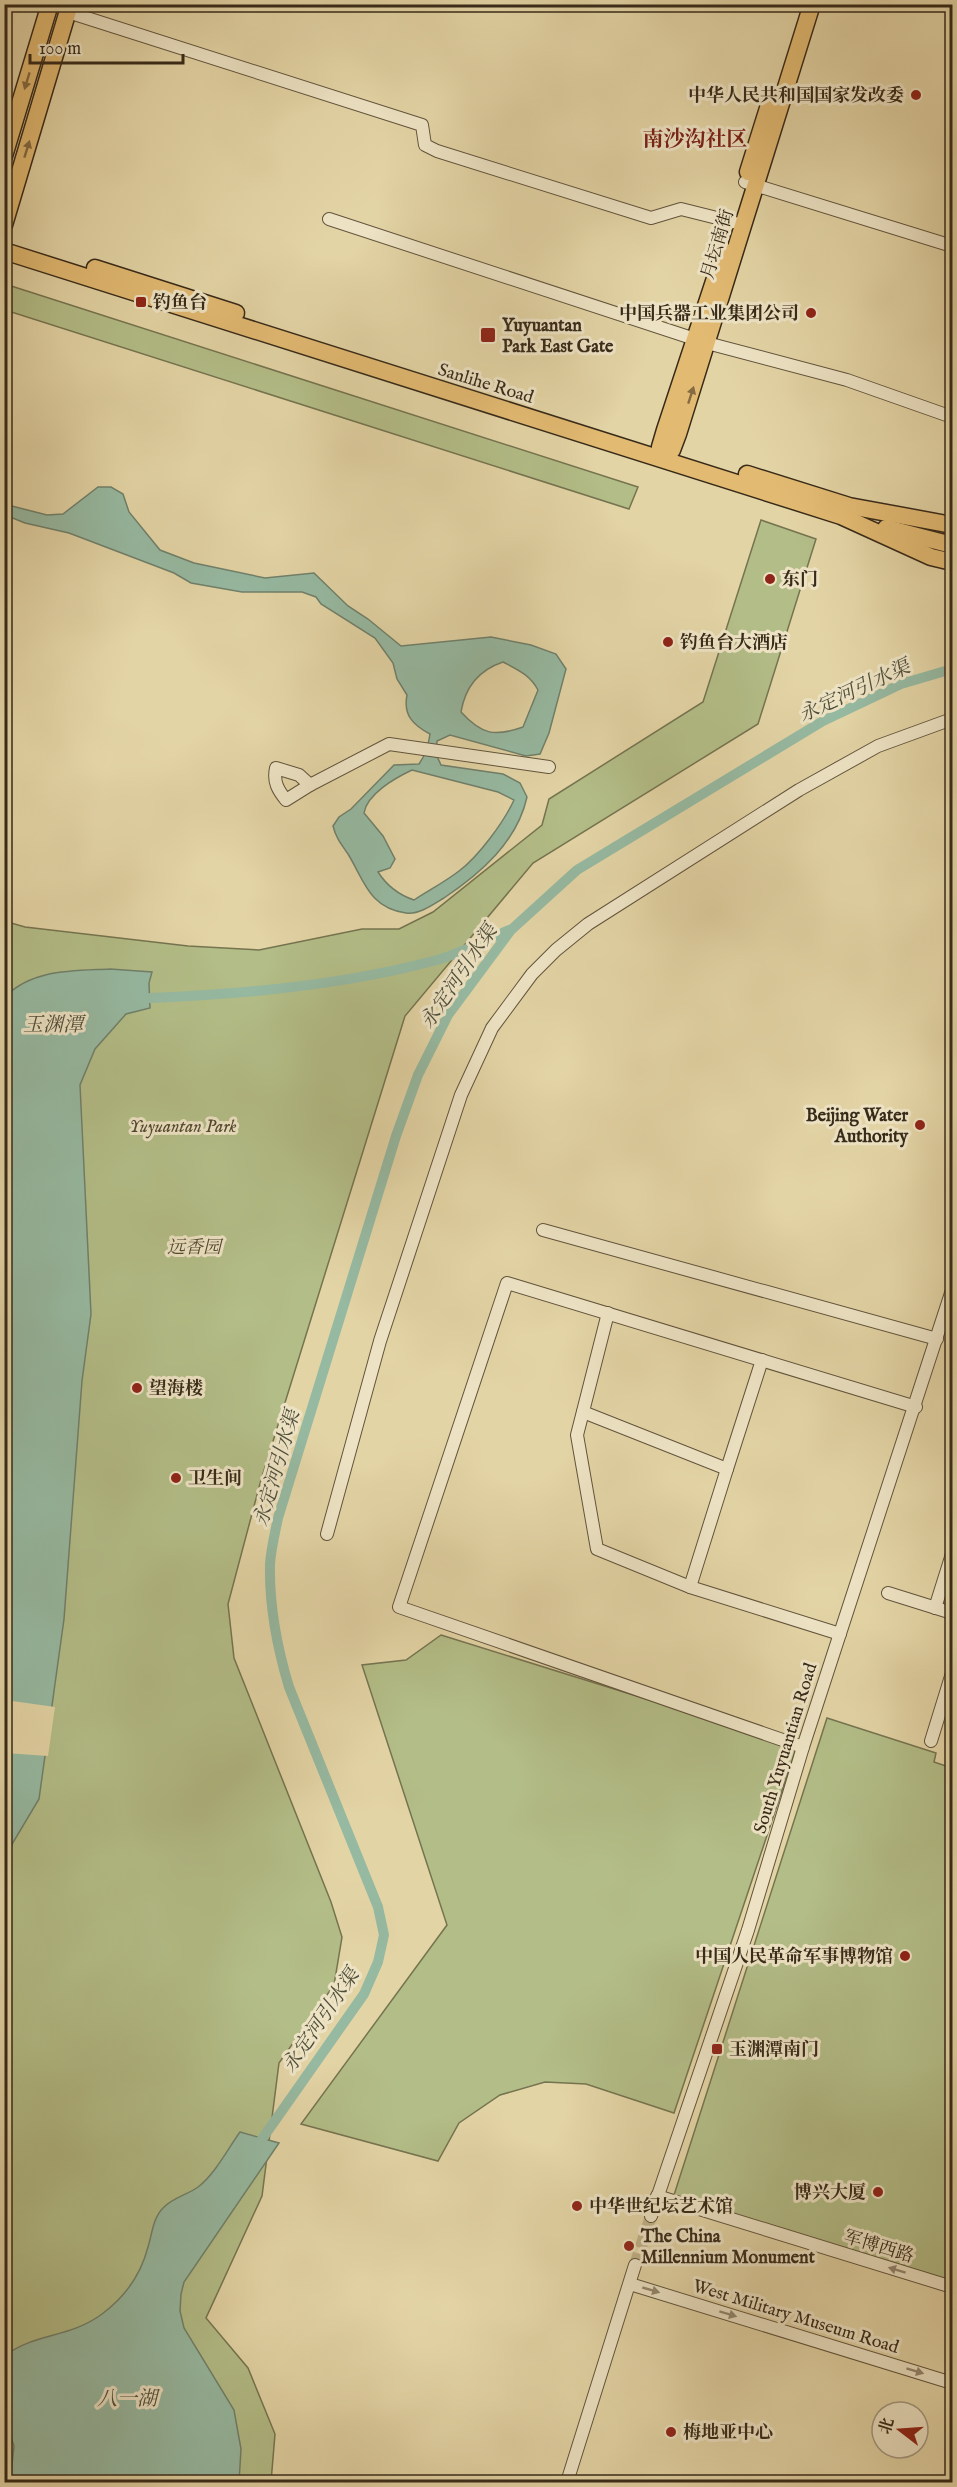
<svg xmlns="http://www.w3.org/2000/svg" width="957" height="2487" viewBox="0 0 957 2487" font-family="'IM FELL English','Noto Serif SC',serif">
<rect width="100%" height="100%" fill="#e3d4a5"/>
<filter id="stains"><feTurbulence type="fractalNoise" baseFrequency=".00333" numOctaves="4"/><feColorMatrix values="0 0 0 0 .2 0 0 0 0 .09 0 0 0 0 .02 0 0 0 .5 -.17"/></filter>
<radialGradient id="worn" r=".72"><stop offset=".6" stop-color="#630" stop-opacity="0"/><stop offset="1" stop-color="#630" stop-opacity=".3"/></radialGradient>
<g fill="#b3bd87" stroke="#757450" stroke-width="1.5">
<path d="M 5,284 L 638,487 L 629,509 L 5,310 Z"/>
<path d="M 761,520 L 816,539 L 758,724 L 533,863 L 405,1016 L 261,1480 L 228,1604 L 234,1658 L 331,1902 L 342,1937 L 334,1985 L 279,2063 L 262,2196 L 206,2318 L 248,2368 L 275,2434 L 271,2482 L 5,2482 L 4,921 L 25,927 L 188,946 L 259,950 L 362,929 L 399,929 L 433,912 L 542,825 L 549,799 L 703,702 Z"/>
<path d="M 441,1635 L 797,1746 L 674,2113 L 586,2084 L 545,2082 L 500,2095 L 459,2123 L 438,2161 L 301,2124 L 447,1925 L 362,1665 L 406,1660 Z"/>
<path d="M 827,1718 L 936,1753 L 934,1762 L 952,1768 L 952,2284 L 674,2195 Z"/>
</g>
<g fill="#96b9a1" stroke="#70806b" stroke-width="1.5" fill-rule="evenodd">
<path d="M 98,487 L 111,487 L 123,494 L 129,512 L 160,550 L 194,563 L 265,578 L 314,573 L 348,606 L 368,619 L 401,646 L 491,637 L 531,645 L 556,654 L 566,669 L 549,733 L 540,754 L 526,756 L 450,735 L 437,741 L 436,754 L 441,765 L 503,774 L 520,783 L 527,797 C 517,842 481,873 444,898 C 434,904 419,915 406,913 C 369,908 364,880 348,854 C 341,844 336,838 333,826 L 339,817 L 351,809 L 394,765 L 419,764 C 426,754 428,746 430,734 C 413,725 403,715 407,695 L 397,679 L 393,663 L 375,638 L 321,604 L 316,597 L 302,592 L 242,592 L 191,583 L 174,573 L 69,533 L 25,523 L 5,515 L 4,504 L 47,515 L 63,514 ZM 503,662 C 518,670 530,675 538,690 L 523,727 C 495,737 482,735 461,712 C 465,688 479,670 503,662 ZM 412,770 L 498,792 L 514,800 C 504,822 478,857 459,871 C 445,882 429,890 414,900 C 399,895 387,886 378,872 L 390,868 L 395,859 L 383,836 L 364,813 C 367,794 395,778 412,770 Z"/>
<path d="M 110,969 L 152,972 L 149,983 L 150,1008 L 126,1014 L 95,1049 L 80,1085 L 91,1314 L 82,1381 L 64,1619 L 39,1799 L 5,1856 L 5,997 C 32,969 73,971 110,969 Z"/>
<path d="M 240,2132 L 279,2143 L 184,2282 L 181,2294 L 180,2311 L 184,2328 L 234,2410 L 241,2449 L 239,2482 L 10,2482 L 14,2446 L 5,2419 L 6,2355 C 35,2333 70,2338 102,2314 C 125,2297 141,2274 148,2247 C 152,2234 153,2218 163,2208 C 172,2198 187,2195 198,2187 C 215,2174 227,2150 240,2132 Z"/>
</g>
<path fill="#e3d4a5" d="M 5,1700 L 55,1707 L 48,1756 L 5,1753 Z"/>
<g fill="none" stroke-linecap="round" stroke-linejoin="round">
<g stroke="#96b9a1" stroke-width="10">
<path d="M 150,998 C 245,994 344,985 437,960 C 461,953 486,940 509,930"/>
<path d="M 255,2149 L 364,1994 L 378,1962 L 384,1935 L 378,1907 L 289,1687 C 277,1647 269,1607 270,1564 C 271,1549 275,1533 278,1518 L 396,1136 L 418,1075 L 448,1015 L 511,930 L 577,870 L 823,721 L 901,684 L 952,669"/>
</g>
<path stroke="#c1b289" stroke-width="12" stroke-dasharray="12 6" stroke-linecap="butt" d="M 635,2265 L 651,2216"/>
<g stroke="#62543c" stroke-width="14">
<g id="minor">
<path d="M 68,12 L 422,125 L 425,145 L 437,151 L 651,218 L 681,209 L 733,222"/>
<path d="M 4,37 L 5,37"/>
<path d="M 745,182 L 952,246"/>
<path d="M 329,219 L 707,343 L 847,380 L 952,417"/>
<path d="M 276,768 L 299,775 L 310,785 L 286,800 C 278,790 273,782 276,768 Z"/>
<path d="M 310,785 L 389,744 L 549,767"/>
<path d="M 543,1230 L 937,1339"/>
<path d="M 608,1313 L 577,1435 L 597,1549 L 690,1587 L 840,1634"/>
<path d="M 583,1412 L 727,1469 L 690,1587"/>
<path d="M 727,1469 L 762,1360"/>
<path d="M 327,1534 L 380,1341 L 461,1095 L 492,1028 L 532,974 L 556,950 L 588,924 L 799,790 L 878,746 L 952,719"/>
<path d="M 888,1593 L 952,1613"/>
<path d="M 935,1608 L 952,1554"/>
<path d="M 931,1741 L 952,1673"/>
<path d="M 803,1747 L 399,1607 L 507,1283 L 916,1407"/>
<path d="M 657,2196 L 952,2287"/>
<path d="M 651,2216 L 748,1930 L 803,1747 L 952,1290"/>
<path d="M 630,2284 L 952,2383"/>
<path d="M 567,2482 L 635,2265"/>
</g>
</g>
<g stroke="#372a19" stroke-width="19">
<g id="major">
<path d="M 4,156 L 50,4"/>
<path d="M 748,172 L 769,105"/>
<path d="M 4,225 L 70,4"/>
<path d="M 4,251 L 841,516 L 931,557 L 952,562"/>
<path d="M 95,268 L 236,313"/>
<path d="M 663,458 L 672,450 L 678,434 L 812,4"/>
<path d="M 663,458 L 660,447 L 665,430 L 724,251"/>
<path d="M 747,474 L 849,506 L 952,525"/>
<path d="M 886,528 L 952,545"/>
</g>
</g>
<use href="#minor" stroke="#ede3c4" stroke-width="12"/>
<use href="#major" stroke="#e2ba72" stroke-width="16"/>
</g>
<defs><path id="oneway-solid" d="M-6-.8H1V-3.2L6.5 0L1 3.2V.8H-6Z" transform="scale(1.5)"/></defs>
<g fill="#846b41">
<use href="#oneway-solid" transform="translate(27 81) rotate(107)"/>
<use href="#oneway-solid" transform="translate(27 149) rotate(-73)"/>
<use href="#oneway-solid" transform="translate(691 395) rotate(-72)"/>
</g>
<g fill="#92866e">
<use href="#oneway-solid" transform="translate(897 2270) rotate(-163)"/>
<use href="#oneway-solid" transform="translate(651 2290) rotate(16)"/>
<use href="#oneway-solid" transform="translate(728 2314) rotate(17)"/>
<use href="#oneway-solid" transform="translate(915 2371) rotate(17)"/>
</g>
<g fill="#8f2418" stroke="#ede3c4" stroke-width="2">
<circle cx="916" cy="95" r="6"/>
<rect x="135" y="296" width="12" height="12" rx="3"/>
<circle cx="811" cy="313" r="6"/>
<rect x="480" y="327" width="16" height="16" rx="3"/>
<circle cx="770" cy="579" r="6"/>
<circle cx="668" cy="642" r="6"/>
<circle cx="920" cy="1125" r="6"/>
<circle cx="137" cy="1388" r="6"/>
<circle cx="176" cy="1478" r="6"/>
<circle cx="905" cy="1956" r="6"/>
<rect x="711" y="2043" width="12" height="12" rx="3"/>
<circle cx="878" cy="2192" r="6"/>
<circle cx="577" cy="2206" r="6"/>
<circle cx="629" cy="2246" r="6"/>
<circle cx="671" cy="2432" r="6"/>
</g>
<g text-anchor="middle" stroke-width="6" stroke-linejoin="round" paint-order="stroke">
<g font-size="18" font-weight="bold" fill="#372a19" stroke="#ede3c4" text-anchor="start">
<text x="904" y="101" text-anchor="end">中华人民共和国国家发改委</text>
<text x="153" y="308">钓鱼台</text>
<text x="799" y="319" text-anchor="end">中国兵器工业集团公司</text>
<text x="502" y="331">Yuyuantan<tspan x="502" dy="21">Park East Gate</tspan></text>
<text x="782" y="585">东门</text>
<text x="680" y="648">钓鱼台大酒店</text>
<text x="908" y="1121" text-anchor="end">Beijing Water<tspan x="908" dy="21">Authority</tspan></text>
<text x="149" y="1394">望海楼</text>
<text x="188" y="1484">卫生间</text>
<text x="893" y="1962" text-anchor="end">中国人民革命军事博物馆</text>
<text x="729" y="2055">玉渊潭南门</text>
<text x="866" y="2198" text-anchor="end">博兴大厦</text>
<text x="589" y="2212">中华世纪坛艺术馆</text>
<text x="641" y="2242">The China<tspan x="641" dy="21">Millennium Monument</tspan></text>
<text x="683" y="2438">梅地亚中心</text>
</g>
<g font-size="18" fill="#372a19" stroke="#ede3c4">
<text transform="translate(717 244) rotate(-73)" y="6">月坛南街</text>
<text transform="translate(486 383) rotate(17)" y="6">Sanlihe Road</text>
<text transform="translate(785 1748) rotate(-73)" y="6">South Yuyuantian Road</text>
<text transform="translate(879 2246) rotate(17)" y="6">军博西路</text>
<text transform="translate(796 2316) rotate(17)" y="6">West Military Museum Road</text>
</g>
<g font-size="18" font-style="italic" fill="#50472f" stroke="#ede3c4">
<text x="183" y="1132">Yuyuantan Park</text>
<text x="194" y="1253">远香园</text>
</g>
<g font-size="20" font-style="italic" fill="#4f4e3b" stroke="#ede3c4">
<text transform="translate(854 690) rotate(-25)" y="7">永定河引水渠</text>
<text transform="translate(458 976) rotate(-56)" y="7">永定河引水渠</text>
<text x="53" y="1031">玉渊潭</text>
<text transform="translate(276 1468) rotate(-74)" y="7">永定河引水渠</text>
<text transform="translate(320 2020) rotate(-56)" y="7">永定河引水渠</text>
<text x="127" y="2405">八一湖</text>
</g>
<g font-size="21" font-weight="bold" fill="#7a1f14" stroke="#ede3c4">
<text x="695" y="146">南沙沟社区</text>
</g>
</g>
<rect width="957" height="2487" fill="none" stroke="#e3d4a5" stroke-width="24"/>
<rect x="6" y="6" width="945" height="2475" fill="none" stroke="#372a19" stroke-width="3"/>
<rect x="12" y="12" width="933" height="2463" fill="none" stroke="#372a19" stroke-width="1.5"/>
<g transform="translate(900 2430) rotate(287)"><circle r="28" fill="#ede3c4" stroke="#a49980" stroke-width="1.5"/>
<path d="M0-4.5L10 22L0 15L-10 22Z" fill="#8f2418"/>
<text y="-9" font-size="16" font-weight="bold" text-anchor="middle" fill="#372a19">北</text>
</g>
<path d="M30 54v9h153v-9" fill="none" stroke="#372a19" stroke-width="3"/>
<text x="39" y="54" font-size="18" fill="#372a19" stroke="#ede3c4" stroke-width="4.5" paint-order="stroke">100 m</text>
<rect width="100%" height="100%" filter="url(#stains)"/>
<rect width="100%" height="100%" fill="url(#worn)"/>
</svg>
